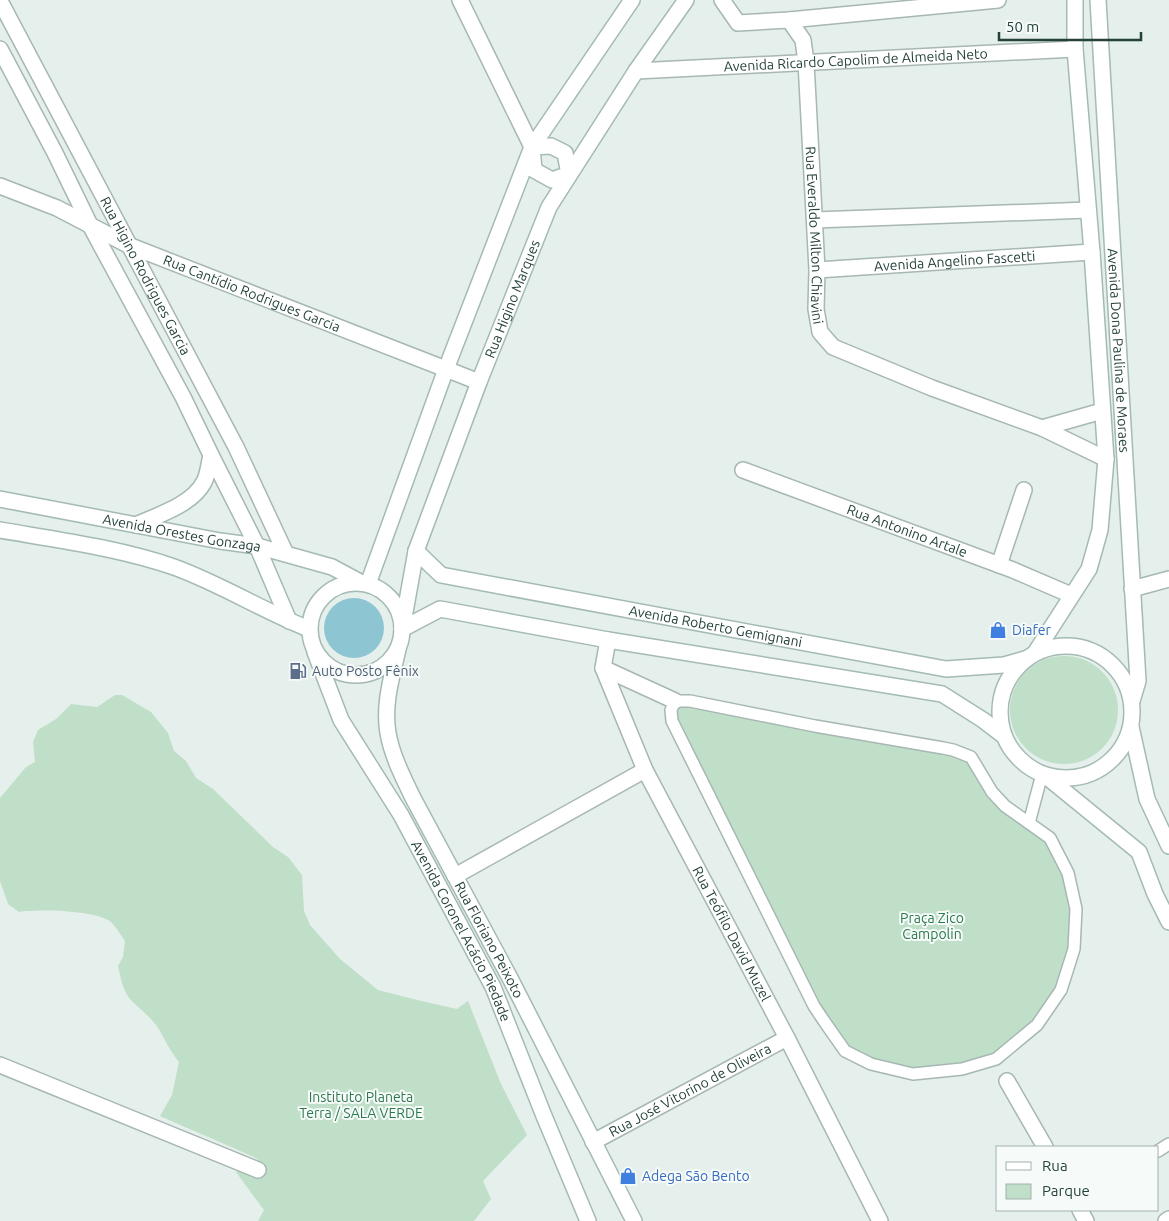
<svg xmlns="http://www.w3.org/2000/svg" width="1169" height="1221" viewBox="0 0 1169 1221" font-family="Ubuntu,sans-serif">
<rect width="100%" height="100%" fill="#e5efeb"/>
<g fill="#bfdfc9">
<circle cx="1064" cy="710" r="54"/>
<path d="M 115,695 L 122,695 L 151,712 L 168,733 L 174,751 L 186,761 L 196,778 L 213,789 L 273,847 L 288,857 L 302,875 L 304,911 L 310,925 L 340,959 L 378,990 L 421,1001 L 457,1009 L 468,1001 L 501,1084 L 527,1135 L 483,1181 L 491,1199 L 474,1221 L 258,1221 L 264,1210 L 236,1172 L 258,1159 C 226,1144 193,1131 160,1116 L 172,1095 L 179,1062 C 171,1052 166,1042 160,1031 C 154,1020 142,1011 133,1002 C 123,993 121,979 118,966 L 123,957 L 125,941 C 121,935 116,927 111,922 C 95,910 39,909 19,912 L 8,904 L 0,881 L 0,798 L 26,767 L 35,762 L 33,742 L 38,730 L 56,719 L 71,704 L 97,707 Z"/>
<path d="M 676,703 L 970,759 L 991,793 L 1049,839 L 1067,874 L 1074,909 L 1068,949 L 1060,990 L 1036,1024 L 1004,1051 L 962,1068 L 913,1072 L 846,1050 L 825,1020 L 674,721 Z"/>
</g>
<circle fill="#8ec5d3" cx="354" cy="628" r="30"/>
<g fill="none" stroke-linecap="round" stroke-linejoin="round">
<g stroke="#a7b7b3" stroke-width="14">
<g id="lane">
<path d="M 675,701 L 690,701 L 815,726 L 943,748 L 953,750 L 971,757 L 992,792 L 1005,806 L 1050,838 L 1068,873 L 1076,909 L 1074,949 L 1061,990 L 1037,1025 L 996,1059 L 962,1069 L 913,1074 L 871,1064 L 845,1051 L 824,1021 L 814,1006 L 672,721 L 671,710 Z"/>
<path d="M 1029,823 L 1042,774"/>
<path d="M 1158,1151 L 1169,1144"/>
</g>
</g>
<g stroke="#a7b7b3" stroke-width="18">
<g id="street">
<path d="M 460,0 L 532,147"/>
<path d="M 722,0 L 738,23 L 789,20 L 998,0"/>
<path id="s1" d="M 0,1 L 236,447 L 286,554"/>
<path id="s2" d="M 789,20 L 803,40 L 806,62 L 817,270 L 816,309 L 820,332 L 833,347 L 932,388 L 1042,428 L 1106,459"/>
<path d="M 0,49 L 55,153 L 91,227 L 183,397 L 211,455 L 257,546"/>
<path id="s3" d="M 636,71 L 1075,49"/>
<path id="s4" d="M 0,186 L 57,208 L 128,245 L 479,382"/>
<path d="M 815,220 L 1088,210"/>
<path id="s5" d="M 817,270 L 1092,252"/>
<path d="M 1042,428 L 1102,411"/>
<path id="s6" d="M 743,470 L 1013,570 L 1071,595"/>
<path d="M 999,565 L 1024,490"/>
<path d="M 1132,589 L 1169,579"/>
<path id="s7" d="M 608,640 L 603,668 L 645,770 L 787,1038 L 880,1221"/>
<path d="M 603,668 L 675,701"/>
<path d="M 455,876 L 645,770"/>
<path d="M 0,1065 L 258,1170"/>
<path d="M 1007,1081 L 1045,1147"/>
<path id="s8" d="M 593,1142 L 787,1038"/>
<path d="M 1080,1210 L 1086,1221"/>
<path d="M 1166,1221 L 1169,1219"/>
</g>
</g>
<g stroke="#a4bab4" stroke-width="18">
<g id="secondary">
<path id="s9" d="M 1098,0 L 1138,681 L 1132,701"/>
<path d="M 551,146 L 565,153 L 569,174 L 552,180 L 534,170 L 532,147 Z"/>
<path id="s10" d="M 0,499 L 220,541 L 257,546 L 332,567 L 360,582"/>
<path d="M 136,525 C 158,515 192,505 204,482 C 208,475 209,463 211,455"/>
<path d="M 0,530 C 58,540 119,548 174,567 C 221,584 263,611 309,629"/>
<path d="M 257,546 L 289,621"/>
<path id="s11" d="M 416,551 L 441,575 L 946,669 L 1004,665 L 1025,659"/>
<circle cx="356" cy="629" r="46"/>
<path d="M 368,584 L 446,369 L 532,147 L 632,0"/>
<path id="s12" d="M 402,629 L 416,551 L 479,382 L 549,207 L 636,71 L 686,0"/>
<path d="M 402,629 L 440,609 L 608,640 L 942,694 L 983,720 L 1004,736"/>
<circle cx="1066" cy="712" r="66"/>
<path id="s13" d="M 398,649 C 392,676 383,705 388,733 C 392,756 403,777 413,798 L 511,980 L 634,1221"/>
<path id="s14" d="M 315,652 L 341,720 L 401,815 L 493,987 L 544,1116 L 588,1221"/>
<path d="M 1035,653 L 1089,569 L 1100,530 L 1106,459 L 1092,252 L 1075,49 L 1075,0"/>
<path d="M 1131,727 L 1147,799 L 1169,846"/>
<path d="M 1047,777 L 1139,852 L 1155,894 L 1169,922"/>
</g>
</g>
<use href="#lane" stroke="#fff" stroke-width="11"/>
<use href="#street" stroke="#fff" stroke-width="15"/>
<use href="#secondary" stroke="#fff" stroke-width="15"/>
</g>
<defs>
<g id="shop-bare" transform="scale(1.35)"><path d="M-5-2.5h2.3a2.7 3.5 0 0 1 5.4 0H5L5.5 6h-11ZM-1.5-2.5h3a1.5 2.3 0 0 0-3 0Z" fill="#3f7fe0" stroke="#f6fbf9" stroke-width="2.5" paint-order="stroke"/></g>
<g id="fuel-bare" transform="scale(1.35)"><path d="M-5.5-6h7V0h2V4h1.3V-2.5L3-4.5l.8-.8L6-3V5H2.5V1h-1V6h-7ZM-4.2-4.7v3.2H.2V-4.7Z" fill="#5c6f8a" stroke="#f6fbf9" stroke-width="2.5" paint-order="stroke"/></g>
</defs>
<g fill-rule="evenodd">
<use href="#shop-bare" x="998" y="630"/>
<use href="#fuel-bare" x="298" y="671"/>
<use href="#shop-bare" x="628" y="1176"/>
</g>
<g text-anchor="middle" stroke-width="4" stroke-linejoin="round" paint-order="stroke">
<g font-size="14" fill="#24413b" stroke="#f6fbf9">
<text dy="5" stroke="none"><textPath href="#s3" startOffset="220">Avenida Ricardo Capolim de Almeida Neto</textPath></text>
<text dy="5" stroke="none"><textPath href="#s2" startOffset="220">Rua Everaldo Milton Chiavini</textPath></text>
<text dy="5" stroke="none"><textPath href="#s5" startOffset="138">Avenida Angelino Fascetti</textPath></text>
<text dy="5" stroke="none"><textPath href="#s1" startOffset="311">Rua Higino Rodrigues Garcia</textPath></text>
<text dy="5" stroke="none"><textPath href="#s4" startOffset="274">Rua Cantídio Rodrigues Garcia</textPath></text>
<text dy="5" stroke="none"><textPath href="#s12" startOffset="349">Rua Higino Marques</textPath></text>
<text dy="5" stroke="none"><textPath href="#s9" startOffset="351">Avenida Dona Paulina de Moraes</textPath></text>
<text dy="5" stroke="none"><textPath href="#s6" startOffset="175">Rua Antonino Artale</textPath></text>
<text dy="5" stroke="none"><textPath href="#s10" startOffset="185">Avenida Orestes Gonzaga</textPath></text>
<text dy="5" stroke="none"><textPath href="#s11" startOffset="314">Avenida Roberto Gemignani</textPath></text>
<text dy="5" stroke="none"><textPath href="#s14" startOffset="316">Avenida Coronel Acácio Piedade</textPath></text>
<text dy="5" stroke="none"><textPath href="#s7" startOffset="324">Rua Teófilo David Muzel</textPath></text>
<text dy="5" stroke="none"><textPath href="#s13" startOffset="316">Rua Floriano Peixoto</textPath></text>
<text dy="5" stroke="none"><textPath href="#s8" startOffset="110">Rua José Vitorino de Oliveira</textPath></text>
</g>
<g font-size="14" fill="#366cbe" stroke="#f6fbf9" text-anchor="start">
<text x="1012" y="635">Diafer</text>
<text x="642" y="1181">Adega São Bento</text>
</g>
<g font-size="14" fill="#4e5e75" stroke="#f6fbf9" text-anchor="start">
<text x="312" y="676">Auto Posto Fênix</text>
</g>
<g font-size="14" fill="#2d794f" stroke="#f6fbf9">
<text x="932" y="923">Praça Zico<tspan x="932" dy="16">Campolin</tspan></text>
<text x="361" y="1102">Instituto Planeta<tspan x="361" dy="16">Terra / SALA VERDE</tspan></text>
</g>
</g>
<rect x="996" y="1146" width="162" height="65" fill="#f6fbf9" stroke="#a2b1ad"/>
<rect x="1006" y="1162" width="25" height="8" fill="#ffffff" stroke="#a2b1ad"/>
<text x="1042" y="1171" font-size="15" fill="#24413b">Rua</text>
<rect x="1006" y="1184" width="25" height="15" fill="#bfdfc9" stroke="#a2b1ad"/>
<text x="1042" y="1196" font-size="15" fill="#24413b">Parque</text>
<path d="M999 32v8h142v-8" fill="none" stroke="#24413b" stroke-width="2.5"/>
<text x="1006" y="32" font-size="15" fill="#24413b" stroke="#f6fbf9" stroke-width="4" paint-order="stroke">50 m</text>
</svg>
